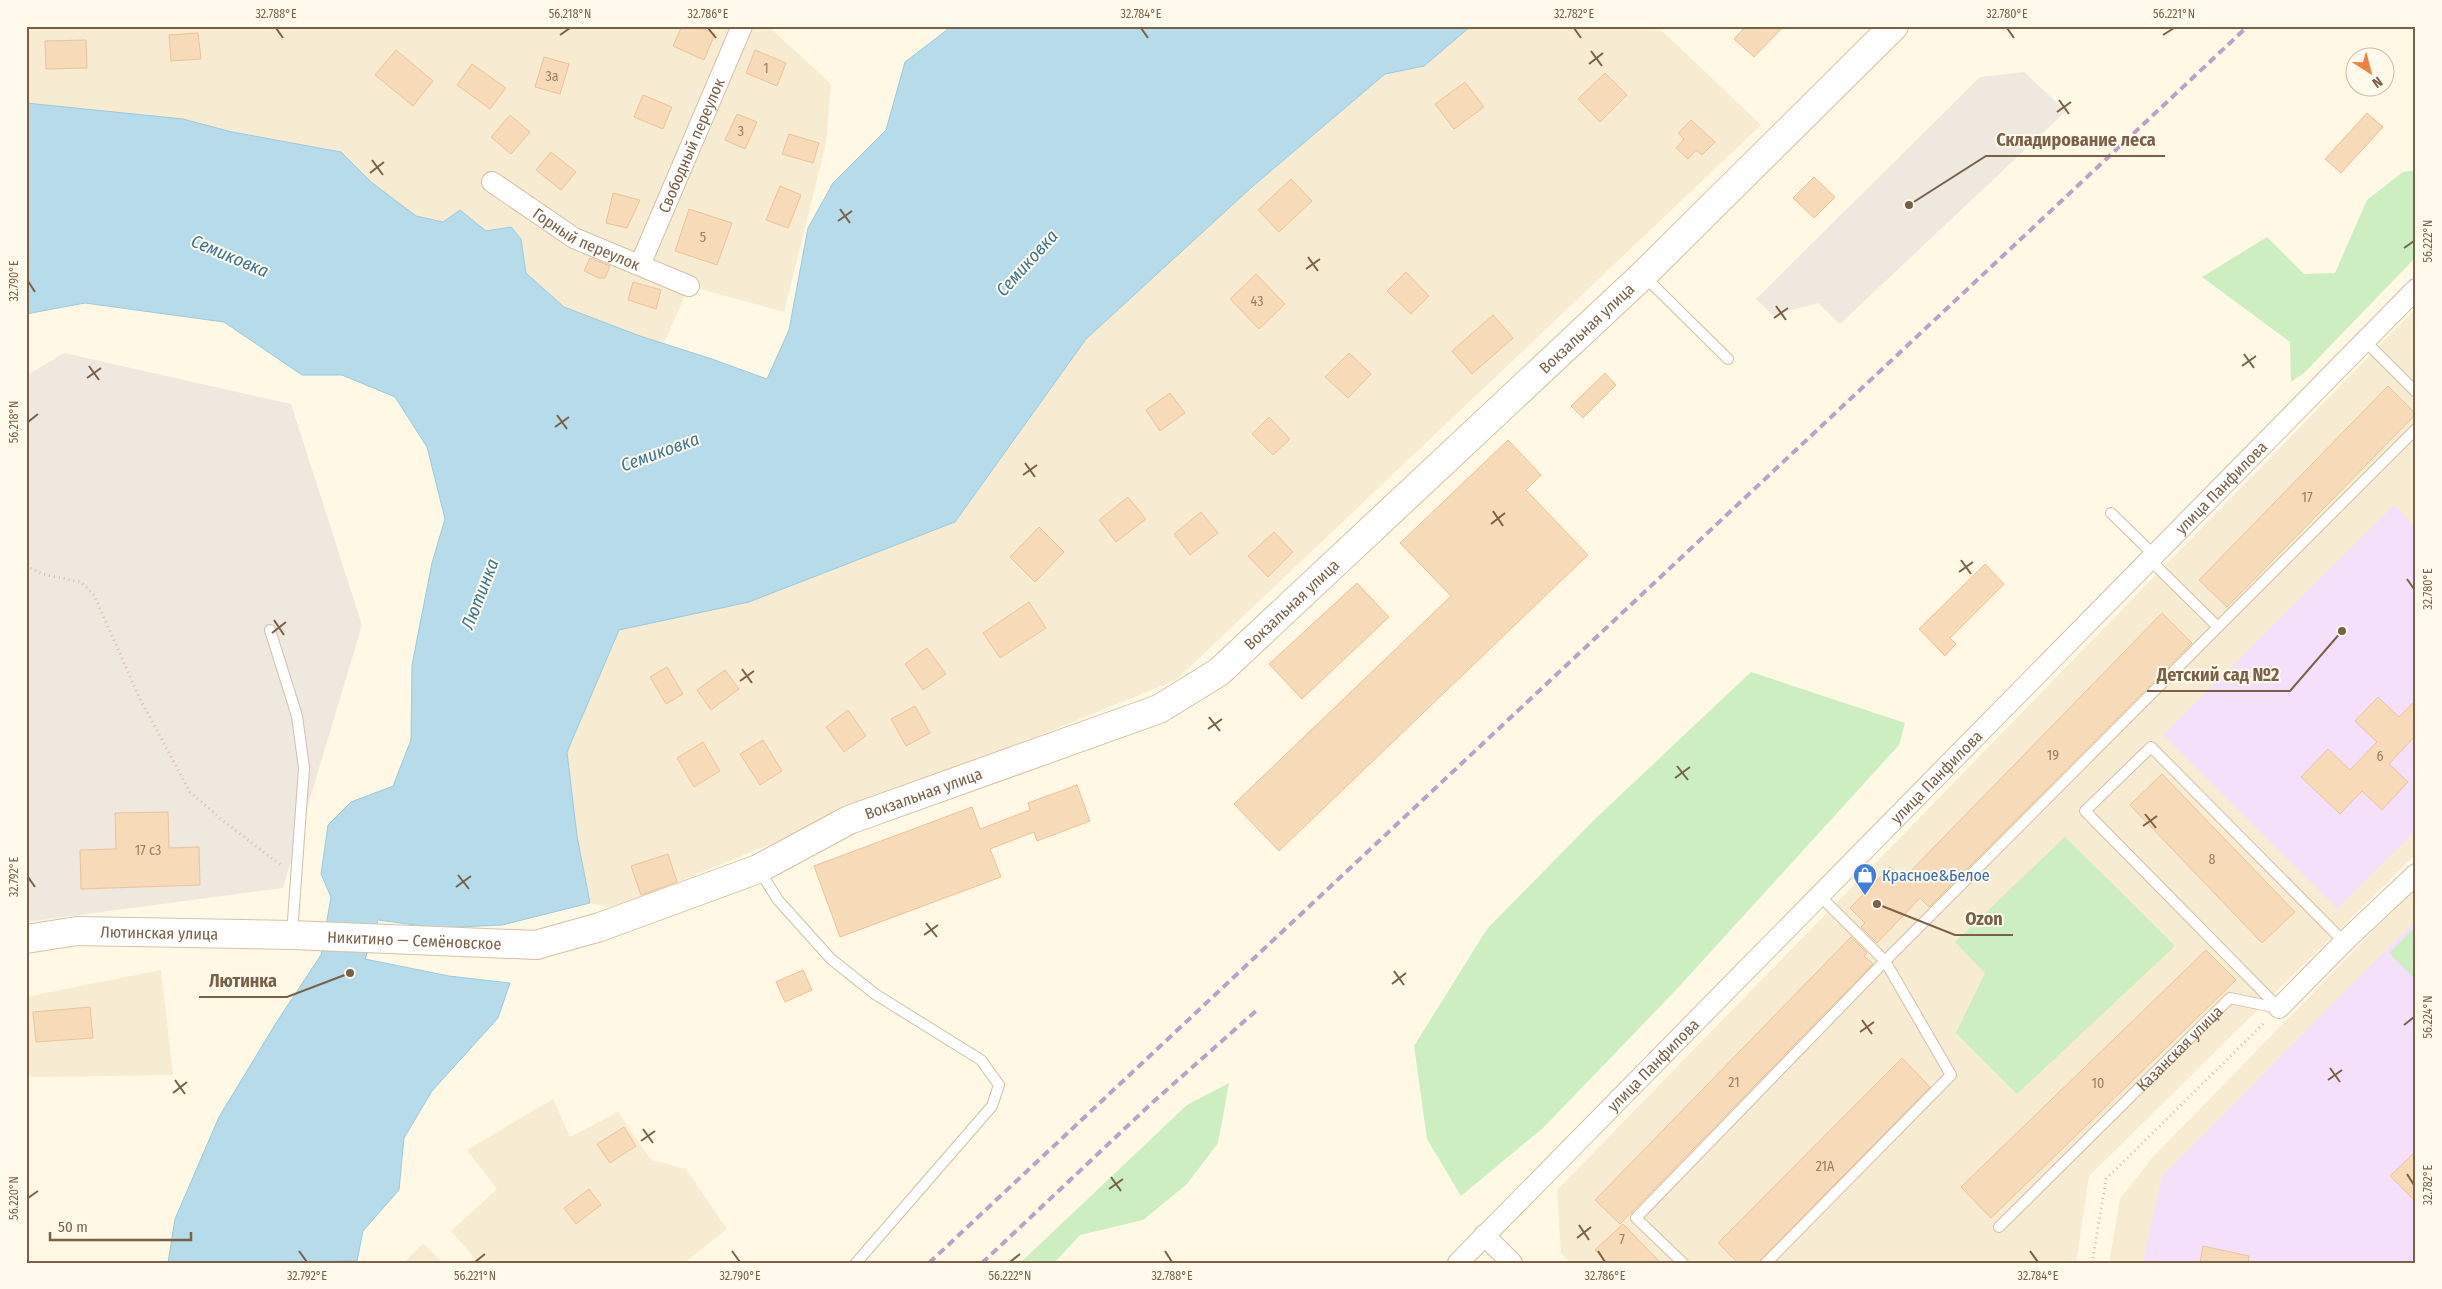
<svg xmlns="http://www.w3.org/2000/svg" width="2442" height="1289" viewBox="0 0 2442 1289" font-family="'Fira Sans Condensed',sans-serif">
<rect width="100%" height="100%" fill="#fef8e4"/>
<g fill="#f7ebd1">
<path d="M 26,26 L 768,26 L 831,84 L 826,143 L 784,312 L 689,286 L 664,343 L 640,336 L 564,307 L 526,273 L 521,239 L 486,231 L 460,210 L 444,222 L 416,216 L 371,182 L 341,152 L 26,104 Z"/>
<path d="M 1471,26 L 1657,26 L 1761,125 L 1176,680 L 613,908 L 590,903 L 577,836 L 567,752 L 619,630 L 749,602 L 955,522 L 1086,339 L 1253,186 L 1385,74 L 1424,66 Z"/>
<path d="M 2416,308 L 2416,854 L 2089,1176 L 2076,1263 L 1571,1263 L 1561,1253 L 1557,1190 Z"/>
<path d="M 2416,887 L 2416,1263 L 2109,1263 L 2120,1199 L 2152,1158 Z"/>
<path d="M 161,970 L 173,1075 L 31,1077 L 26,1067 L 26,997 Z"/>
<path d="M 553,1099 L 570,1137 L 618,1112 L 651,1160 L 686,1169 L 727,1229 L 684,1263 L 479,1263 L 451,1231 L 497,1189 L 467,1150 Z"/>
<path d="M 423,1243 L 443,1263 L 404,1263 Z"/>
</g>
<g fill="#eee8df">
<path d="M 2024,72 L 2066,111 L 1840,324 L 1818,303 L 1773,315 L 1756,299 L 1980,77 Z"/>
<path d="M 64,353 L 291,404 L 362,625 L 283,888 L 26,922 L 26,376 Z"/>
</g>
<g fill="#f5e0fb">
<path d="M 2394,505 L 2416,527 L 2416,831 L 2337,909 L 2163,735 Z"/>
<path d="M 2416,920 L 2416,1263 L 2143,1263 L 2162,1176 Z"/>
</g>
<g fill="#cceec0">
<path d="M 2416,170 L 2416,257 L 2304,373 L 2291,382 L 2290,342 L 2202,277 L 2267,237 L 2304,274 L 2335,273 L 2367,200 L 2403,172 Z"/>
<path d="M 1751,672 L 1905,723 L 1899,745 L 1675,991 L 1543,1128 L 1461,1196 L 1427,1139 L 1414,1046 L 1487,929 L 1595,819 Z"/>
<path d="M 2065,837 L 2175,946 L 2017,1094 L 1956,1033 L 1985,973 L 1955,942 Z"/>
<path d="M 2416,926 L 2416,980 L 2389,953 Z"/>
<path d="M 1229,1083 L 1218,1143 L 1187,1184 L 1143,1220 L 1080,1235 L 1054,1263 L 1020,1263 L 1187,1105 Z"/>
</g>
<path fill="#b6dbea" stroke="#9bcadd" d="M 952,26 L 1471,26 L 1424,66 L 1385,74 L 1253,186 L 1086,339 L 955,522 L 749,602 L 619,630 L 567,752 L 577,836 L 590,903 L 502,925 L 438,928 L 378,920 L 365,959 L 449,976 L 510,983 L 498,1018 L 432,1091 L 404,1138 L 399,1190 L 363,1231 L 357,1261 L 168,1263 L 175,1219 L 219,1117 L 276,1023 L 321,955 L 331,897 L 321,874 L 328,825 L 351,802 L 393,786 L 411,740 L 412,665 L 432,563 L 445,519 L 427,447 L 395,397 L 342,375 L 302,375 L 224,322 L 85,303 L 26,314 L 26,103 L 183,119 L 232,132 L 341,152 L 371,182 L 416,216 L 443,222 L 460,210 L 486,231 L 511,227 L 521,239 L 526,273 L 564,307 L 640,336 L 712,359 L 767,379 L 789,330 L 808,228 L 833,183 L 886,130 L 905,62 Z"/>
<g fill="#f7dab8" stroke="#ebc397">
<path d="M 682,26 L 697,26 L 715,34 L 704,60 L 673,46 Z"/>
<path d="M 1746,26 L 1784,26 L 1754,57 L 1734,39 Z"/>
<path d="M 198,33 L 201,59 L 171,61 L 169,35 Z"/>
<path d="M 86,40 L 87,68 L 46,69 L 45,41 Z"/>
<path d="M 396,50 L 433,81 L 413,106 L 375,75 Z"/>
<path d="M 755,50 L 786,63 L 777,86 L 746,73 Z"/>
<path d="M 544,57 L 569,64 L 560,94 L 535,87 Z"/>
<path d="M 472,64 L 506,88 L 490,109 L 457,85 Z"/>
<path d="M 1605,73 L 1627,95 L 1600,122 L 1578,99 Z"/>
<path d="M 1465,82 L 1484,107 L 1454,129 L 1435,104 Z"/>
<path d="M 643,95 L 672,107 L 663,129 L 634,117 Z"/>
<path d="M 2367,113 L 2383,127 L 2341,173 L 2325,159 Z"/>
<path d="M 737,114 L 757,122 L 745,149 L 725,140 Z"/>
<path d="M 510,115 L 530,132 L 511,154 L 491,137 Z"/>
<path d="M 1691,120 L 1715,142 L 1702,155 L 1696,150 L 1688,159 L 1676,148 L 1684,139 L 1678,133 Z"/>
<path d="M 789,134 L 819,143 L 813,163 L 782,154 Z"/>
<path d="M 551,152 L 576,172 L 561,190 L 536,170 Z"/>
<path d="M 1814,177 L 1835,197 L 1814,218 L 1793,198 Z"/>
<path d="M 1291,179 L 1312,201 L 1279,232 L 1258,210 Z"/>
<path d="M 780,186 L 801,195 L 788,228 L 766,220 Z"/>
<path d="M 613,193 L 640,200 L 627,228 L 606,223 Z"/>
<path d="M 689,209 L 732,223 L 717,265 L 675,251 Z"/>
<path d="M 590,258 L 610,266 L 605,278 L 599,278 L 584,271 Z"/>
<path d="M 1406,272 L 1429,296 L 1411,314 L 1387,291 Z"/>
<path d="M 1256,274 L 1285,304 L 1259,329 L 1230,299 Z"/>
<path d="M 633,282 L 661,290 L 656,309 L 628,300 Z"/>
<path d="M 1493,315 L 1513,338 L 1472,374 L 1452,351 Z"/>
<path d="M 1349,353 L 1371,374 L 1348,398 L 1325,377 Z"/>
<path d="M 1605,373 L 1616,385 L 1583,418 L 1571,406 Z"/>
<path d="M 2388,386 L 2416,414 L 2227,607 L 2199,580 Z"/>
<path d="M 1170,393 L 1185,413 L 1160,431 L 1146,410 Z"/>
<path d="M 1269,417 L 1290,439 L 1273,455 L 1252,434 Z"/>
<path d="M 1508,440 L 1541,475 L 1526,490 L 1588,555 L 1279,851 L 1234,804 L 1451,596 L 1400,543 Z"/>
<path d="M 1128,497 L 1146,519 L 1116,542 L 1099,520 Z"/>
<path d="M 1201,512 L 1218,533 L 1190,555 L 1174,534 Z"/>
<path d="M 1039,527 L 1064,552 L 1035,582 L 1010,557 Z"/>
<path d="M 1274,532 L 1293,552 L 1268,577 L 1248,556 Z"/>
<path d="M 1985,564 L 2004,584 L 1950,638 L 1956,644 L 1945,656 L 1919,629 Z"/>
<path d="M 1357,583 L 1389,617 L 1302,699 L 1269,664 Z"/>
<path d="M 1029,602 L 1046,628 L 1000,658 L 983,633 Z"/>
<path d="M 2162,613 L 2192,643 L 1929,907 L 1920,898 L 1877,943 L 1861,927 L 1865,923 L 1850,908 L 1890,867 L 1903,879 Z"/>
<path d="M 927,648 L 946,674 L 923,690 L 905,664 Z"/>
<path d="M 667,667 L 683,694 L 666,704 L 650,677 Z"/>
<path d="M 725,670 L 739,689 L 711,710 L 697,690 Z"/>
<path d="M 2378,697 L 2399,717 L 2416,700 L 2416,735 L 2389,764 L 2408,782 L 2382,810 L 2362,791 L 2340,814 L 2301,777 L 2328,749 L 2350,770 L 2377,742 L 2355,721 Z"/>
<path d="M 915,706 L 930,733 L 906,746 L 891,719 Z"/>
<path d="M 848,710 L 866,736 L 844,752 L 826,727 Z"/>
<path d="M 763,740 L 782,771 L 760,785 L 740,754 Z"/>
<path d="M 703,742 L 720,771 L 694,787 L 677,758 Z"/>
<path d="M 2162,774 L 2295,912 L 2262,943 L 2130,805 Z"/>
<path d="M 1077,785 L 1090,821 L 1037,841 L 1034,832 L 990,849 L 1001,877 L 840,937 L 814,866 L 972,807 L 980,829 L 1030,810 L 1028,803 Z"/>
<path d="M 168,812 L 169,848 L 199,847 L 200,885 L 81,889 L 80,850 L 116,849 L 115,813 Z"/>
<path d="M 668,854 L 677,882 L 641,895 L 631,866 Z"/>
<path d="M 1851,937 L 1867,953 L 1864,956 L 1873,964 L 1620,1224 L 1595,1200 Z"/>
<path d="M 2206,950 L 2236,980 L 1991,1218 L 1961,1187 Z"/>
<path d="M 803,970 L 812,990 L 785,1002 L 776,982 Z"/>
<path d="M 90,1007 L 93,1038 L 36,1042 L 33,1012 Z"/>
<path d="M 1902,1058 L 1930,1087 L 1758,1263 L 1738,1263 L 1718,1243 Z"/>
<path d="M 624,1127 L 636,1146 L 610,1163 L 597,1144 Z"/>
<path d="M 2416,1151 L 2416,1202 L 2390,1176 Z"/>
<path d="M 589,1189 L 601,1205 L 576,1224 L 564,1208 Z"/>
<path d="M 1623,1224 L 1661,1263 L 1607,1263 L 1595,1250 Z"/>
<path d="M 2203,1246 L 2249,1256 L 2248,1263 L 2200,1263 Z"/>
</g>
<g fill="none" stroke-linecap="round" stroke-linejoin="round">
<g stroke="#d1c0a8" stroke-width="12">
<g id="lane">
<path d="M 1644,276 L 1728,359"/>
<path d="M 2365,341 L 2416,392"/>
<path d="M 2111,513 L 2153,554"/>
<path d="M 2218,627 L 2416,429"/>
<path d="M 270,630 L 297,716 L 304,768 L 292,934"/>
<path d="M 759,870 L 778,900 L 831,959 L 875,994 L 981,1060 L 999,1085 L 992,1106 L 856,1263"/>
<path d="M 1820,896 L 1885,961 L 2218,627 L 2149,559"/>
<path d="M 2279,1008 L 2085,811 L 2151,747 L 2344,942"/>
<path id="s1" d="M 1999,1227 L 2230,998 L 2278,1008"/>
<path d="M 1683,1263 L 1636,1218 L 1885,961 L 1951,1075 L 1766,1263"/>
</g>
</g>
<g stroke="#d1c0a8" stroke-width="22">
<g id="street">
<path id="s2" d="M 492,182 L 574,238 L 689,286"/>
<path id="s3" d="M 640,265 L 742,26"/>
<path d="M 2279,1008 L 2344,942 L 2416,874"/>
<path d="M 1484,1235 L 1512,1263"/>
<path id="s4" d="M 1458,1263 L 2416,289"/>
</g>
</g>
<g stroke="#d5c2a5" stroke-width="30">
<g id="secondary">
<path id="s5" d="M 26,939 L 77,931 L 292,935 L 536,945 L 600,927 L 758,869 L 849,820 L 1159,709 L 1219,672 L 1643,275 L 1894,26"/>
</g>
</g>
<g stroke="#dcbd9b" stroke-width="3" stroke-dasharray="1 4" stroke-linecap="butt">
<path d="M 26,566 L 42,574 L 81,582 L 94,595 L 139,697 L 190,792 L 222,820 L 283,867"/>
<path d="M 2092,1263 L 2106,1179 L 2266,1021"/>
</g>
<use href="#lane" stroke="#fff" stroke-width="10"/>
<use href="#street" stroke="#fff" stroke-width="20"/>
<use href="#secondary" stroke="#fff" stroke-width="28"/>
<g stroke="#bca1ca" stroke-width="4" stroke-dasharray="8 5" stroke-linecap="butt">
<path d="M 929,1263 L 2248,26"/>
<path d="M 982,1263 L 1153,1102 L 1257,1010"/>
</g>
</g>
<path fill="none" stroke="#7a6046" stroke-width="2" d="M 276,28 L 283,38M 708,28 L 716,38M 1141,28 L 1148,38M 1574,28 L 1581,38M 2007,28 L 2014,38M 560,35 L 570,28M 2163,35 L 2174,28M 1591,51 L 1602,66M 1589,64 L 1603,53M 2059,100 L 2069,114M 2057,112 L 2071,102M 372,160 L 383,175M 370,173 L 384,162M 840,209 L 850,223M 838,221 L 852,211M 2404,248 L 2414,241M 1308,257 L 1318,271M 1306,269 L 1320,259M 28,281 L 35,292M 1776,306 L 1786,320M 1774,318 L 1788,308M 2244,354 L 2254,368M 89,366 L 99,380M 2242,366 L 2256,356M 87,378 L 101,368M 557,415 L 567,429M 28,422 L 38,414M 555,427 L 569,417M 1025,463 L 1035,477M 1023,475 L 1037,465M 1493,511 L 1503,526M 1491,524 L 1505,513M 1961,560 L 1971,574M 1959,572 L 1973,562M 2407,579 L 2414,589M 274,620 L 284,635M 272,633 L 286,622M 742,669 L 752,683M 740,681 L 754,671M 1209,717 L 1220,731M 1208,729 L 1222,719M 1677,766 L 1688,780M 1675,778 L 1690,767M 2145,814 L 2156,828M 2143,826 L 2157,816M 458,875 L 469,889M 28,877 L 35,887M 456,887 L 471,876M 926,923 L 937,937M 924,935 L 938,925M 1394,971 L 1404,985M 1392,984 L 1406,973M 1862,1020 L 1872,1034M 2404,1025 L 2414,1017M 1860,1032 L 1874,1022M 2330,1068 L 2340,1082M 175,1080 L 185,1094M 2328,1080 L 2342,1070M 173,1093 L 187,1082M 643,1129 L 653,1143M 641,1141 L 655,1131M 2407,1174 L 2414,1185M 1111,1177 L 1121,1191M 1109,1189 L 1123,1179M 28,1198 L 38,1191M 1579,1225 L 1589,1240M 1577,1238 L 1591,1227M 299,1251 L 307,1262M 732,1251 L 740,1262M 1165,1251 L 1172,1262M 1598,1251 L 1605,1262M 2030,1251 L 2038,1262M 475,1262 L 485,1254M 1010,1262 L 1020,1254"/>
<defs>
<g id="shop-pin" transform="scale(1.25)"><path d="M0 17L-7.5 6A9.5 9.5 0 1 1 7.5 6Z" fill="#3f7fe0" stroke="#fffaec"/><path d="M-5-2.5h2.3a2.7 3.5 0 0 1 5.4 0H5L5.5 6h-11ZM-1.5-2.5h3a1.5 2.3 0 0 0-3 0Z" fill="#fff"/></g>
</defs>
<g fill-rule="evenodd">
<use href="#shop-pin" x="1865" y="875"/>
</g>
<g text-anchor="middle" stroke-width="4" stroke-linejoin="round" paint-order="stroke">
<g font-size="14" fill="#997e62">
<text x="766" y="73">1</text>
<text x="552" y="81">3а</text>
<text x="741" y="136">3</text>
<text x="703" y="242">5</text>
<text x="1257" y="306">43</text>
<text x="2307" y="502">17</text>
<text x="2053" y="760">19</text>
<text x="2380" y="761">6</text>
<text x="148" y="855">17 c3</text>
<text x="2212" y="864">8</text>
<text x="1734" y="1087">21</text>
<text x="2098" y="1088">10</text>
<text x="1825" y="1171">21А</text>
<text x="1622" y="1244">7</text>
</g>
<g font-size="16" fill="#7a6046" stroke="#fffaec">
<text dy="6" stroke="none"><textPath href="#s3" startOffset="130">Свободный переулок</textPath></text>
<text dy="6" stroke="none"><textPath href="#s2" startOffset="111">Горный переулок</textPath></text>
<text dy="6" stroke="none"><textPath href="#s5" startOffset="1752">Вокзальная улица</textPath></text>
<text dy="6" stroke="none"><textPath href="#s4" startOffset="1088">улица Панфилова</textPath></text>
<text dy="6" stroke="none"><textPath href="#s5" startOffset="1348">Вокзальная улица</textPath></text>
<text dy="6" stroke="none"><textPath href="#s4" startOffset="682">улица Панфилова</textPath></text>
<text dy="6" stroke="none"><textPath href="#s5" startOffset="928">Вокзальная улица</textPath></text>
<text dy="6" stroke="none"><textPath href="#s5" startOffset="134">Лютинская улица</textPath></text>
<text dy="6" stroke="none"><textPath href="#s5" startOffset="389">Никитино — Семёновское</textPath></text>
<text dy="6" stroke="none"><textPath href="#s1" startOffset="254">Казанская улица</textPath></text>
<text dy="6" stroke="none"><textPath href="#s4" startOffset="278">улица Панфилова</textPath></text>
</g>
<g font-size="16" fill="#366cbe" stroke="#fffaec" text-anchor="start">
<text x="1882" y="881">Красное&amp;Белое</text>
</g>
<g font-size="18" font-style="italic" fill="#3d7690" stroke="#fffaec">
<text transform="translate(230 256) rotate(23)" y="6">Семиковка</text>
<text transform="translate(1027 263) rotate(-48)" y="6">Семиковка</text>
<text transform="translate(660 452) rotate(-20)" y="6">Семиковка</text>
<text transform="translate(480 594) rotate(-69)" y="6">Лютинка</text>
</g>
</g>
<path fill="none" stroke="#7a6046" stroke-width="2" d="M1909 205L1986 156H2165M2342 631L2290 691H2147M1877 904L1955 935H2013M350 973L287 997H199"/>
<g fill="#7a6046" stroke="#fffaec" stroke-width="2">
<circle cx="1909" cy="205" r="5"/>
<circle cx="2342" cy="631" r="5"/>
<circle cx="1877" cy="904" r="5"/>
<circle cx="350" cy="973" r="5"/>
</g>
<g font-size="18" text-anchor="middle" font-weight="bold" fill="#7a6046" stroke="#fffaec" stroke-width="4" stroke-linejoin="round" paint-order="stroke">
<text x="2076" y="146">Складирование леса</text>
<text x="2218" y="681">Детский сад №2</text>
<text x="1984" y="925">Ozon</text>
<text x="243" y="987">Лютинка</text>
</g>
<rect width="2442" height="1289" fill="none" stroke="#fffaec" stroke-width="55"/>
<g transform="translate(2370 72) rotate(144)"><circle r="24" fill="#fffaec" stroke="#cabcaa"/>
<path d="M0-4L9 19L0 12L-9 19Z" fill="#f4803d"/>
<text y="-8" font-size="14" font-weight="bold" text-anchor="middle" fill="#7a6046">N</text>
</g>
<path d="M50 1232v8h141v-8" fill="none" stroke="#7a6046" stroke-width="2.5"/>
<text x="58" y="1232" font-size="15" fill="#7a6046" stroke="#fffaec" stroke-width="4" paint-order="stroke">50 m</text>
<rect x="28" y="28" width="2386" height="1234" fill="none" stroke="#7a6046" stroke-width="2"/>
<g font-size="12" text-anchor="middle" fill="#7a6046">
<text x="276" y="18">32.788°E</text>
<text x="570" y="18">56.218°N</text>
<text x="708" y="18">32.786°E</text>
<text x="1141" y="18">32.784°E</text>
<text x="1574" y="18">32.782°E</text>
<text x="2007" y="18">32.780°E</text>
<text x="2174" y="18">56.221°N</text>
<text transform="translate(2428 241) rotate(-90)" y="4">56.222°N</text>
<text transform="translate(14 281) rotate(-90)" y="4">32.790°E</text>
<text transform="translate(14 422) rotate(-90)" y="4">56.218°N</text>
<text transform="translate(2428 589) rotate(-90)" y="4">32.780°E</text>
<text transform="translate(14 877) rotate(-90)" y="4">32.792°E</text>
<text transform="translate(2428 1017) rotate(-90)" y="4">56.224°N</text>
<text transform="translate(2428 1185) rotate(-90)" y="4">32.782°E</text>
<text transform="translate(14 1198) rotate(-90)" y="4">56.220°N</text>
<text x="307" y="1280">32.792°E</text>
<text x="475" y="1280">56.221°N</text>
<text x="740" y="1280">32.790°E</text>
<text x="1010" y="1280">56.222°N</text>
<text x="1172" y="1280">32.788°E</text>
<text x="1605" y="1280">32.786°E</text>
<text x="2038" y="1280">32.784°E</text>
</g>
</svg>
